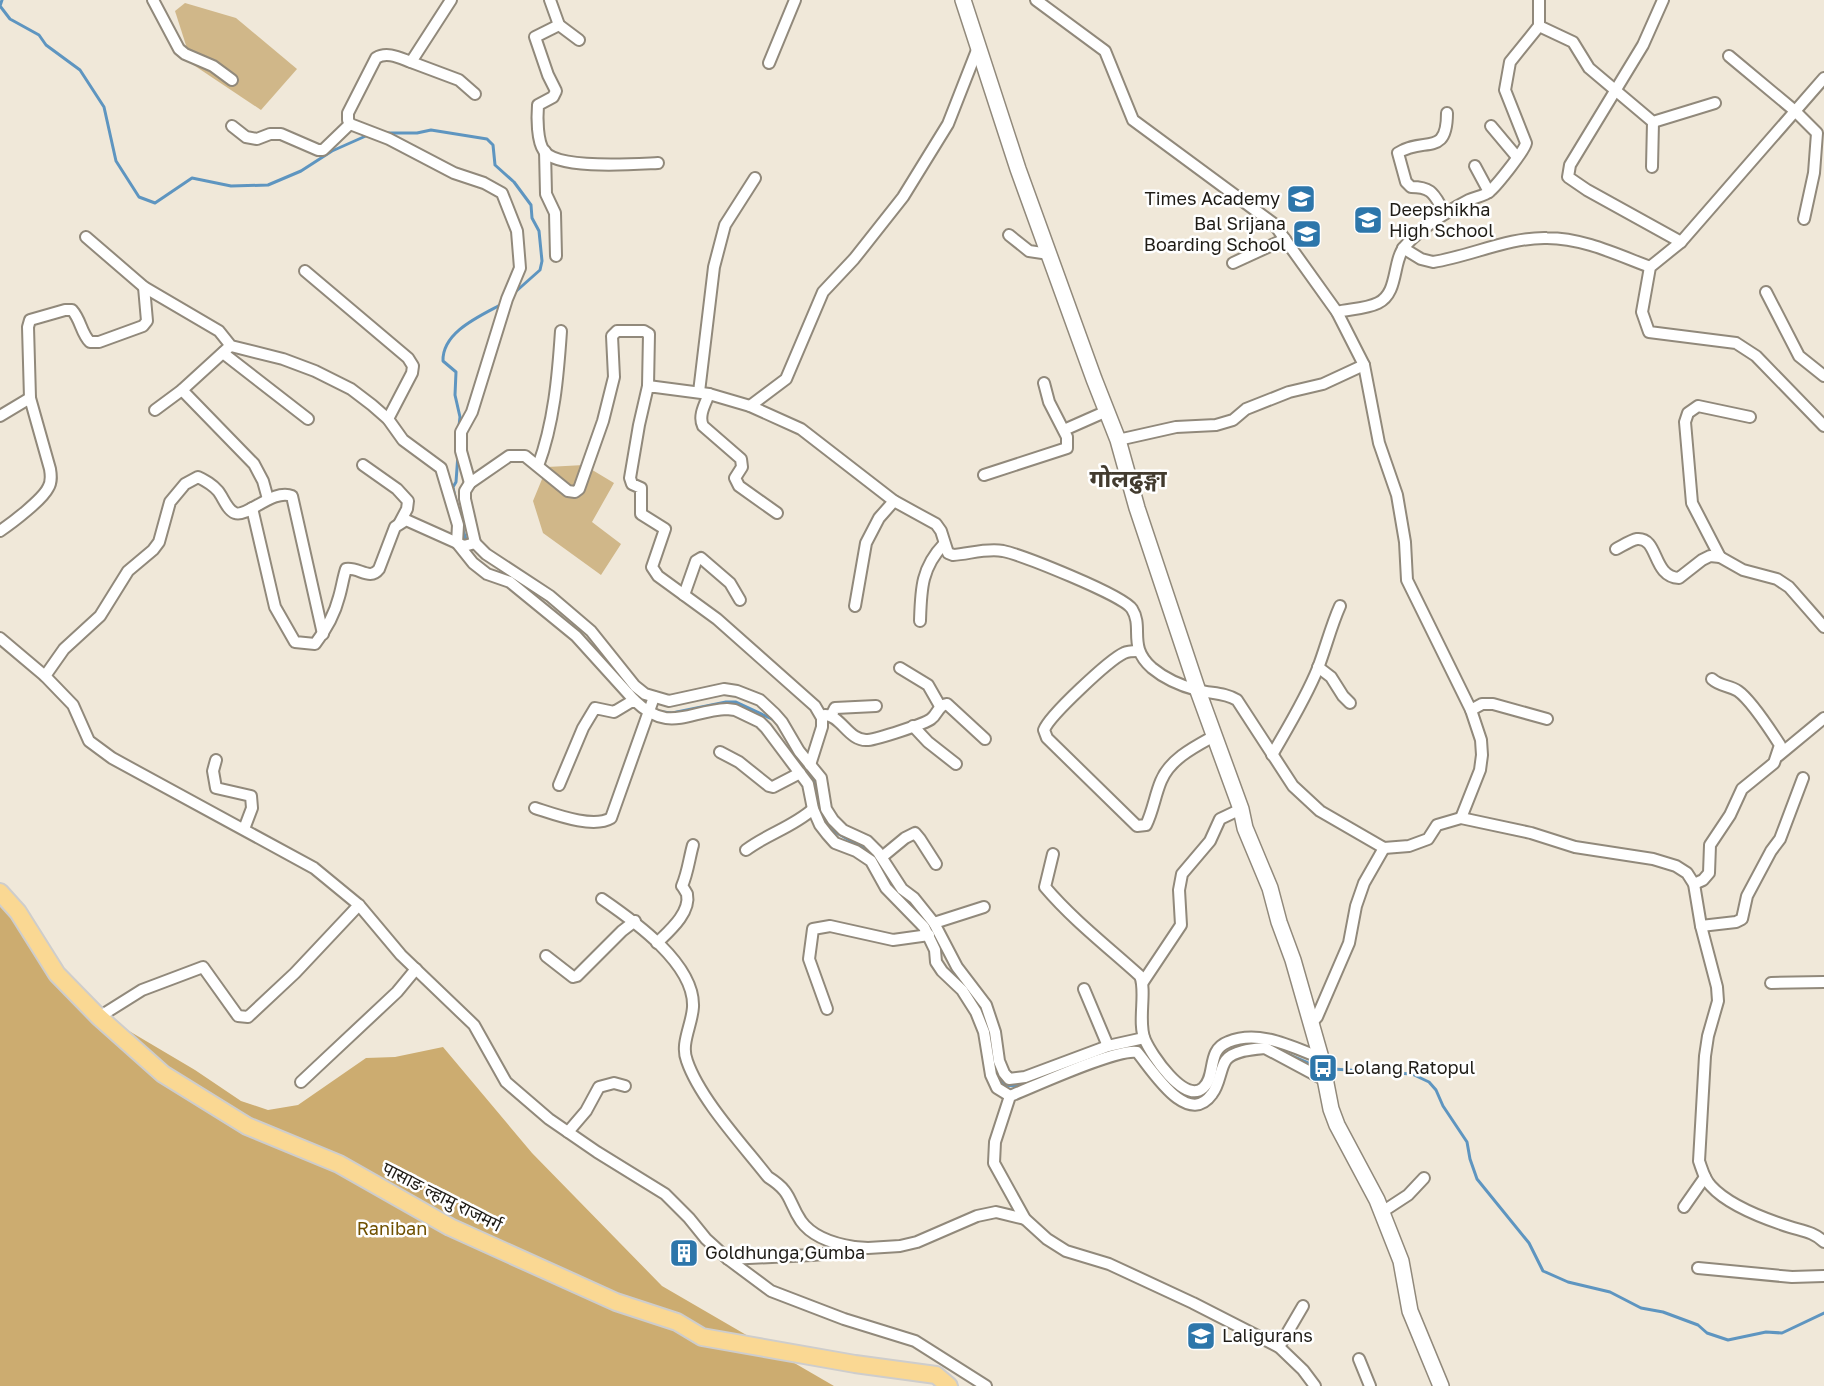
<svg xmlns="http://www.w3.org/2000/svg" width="1824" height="1386" viewBox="0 0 1824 1386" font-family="'Golos Text','Noto Sans Devanagari',sans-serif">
<rect width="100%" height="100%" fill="#f0e8d9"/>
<g fill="#d0b789">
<path d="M 185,3 L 236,18 L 297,69 L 261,110 L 192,64 L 175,11 Z"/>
<path d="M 584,465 L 614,483 L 592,522 L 621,544 L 601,575 L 543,533 L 533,501 L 547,467 Z"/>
</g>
<path fill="#ccac70" d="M 0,894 L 97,1012 L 195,1070 L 241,1101 L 268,1110 L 298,1105 L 366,1058 L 395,1057 L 443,1047 L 532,1153 L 662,1286 L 834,1386 L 0,1386 Z"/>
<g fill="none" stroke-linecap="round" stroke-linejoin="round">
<g stroke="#5e95c0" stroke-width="3">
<path d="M 2,0 L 0,6 L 10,19 L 39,35 L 46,45 L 80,70 L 104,107 L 116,161 L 139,197 L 155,203 L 192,178 L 231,186 L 268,185 L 301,171 L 332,151 L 368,135"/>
<path d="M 386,133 L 417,133 L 431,130 L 487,139 L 493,145 L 495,165 L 514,182 L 531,205 L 532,218 L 539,231 L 542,261 L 540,270 L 513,294"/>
<path d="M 459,426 L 460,417 L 455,395 L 456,372 L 443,361 C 442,332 480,316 502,304"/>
<path d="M 455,497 L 453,487 L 456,482 L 458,454"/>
<path d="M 462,527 L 471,555"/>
<path d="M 663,712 L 672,713 L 726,702 L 736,702 L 774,720"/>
<path d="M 798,758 C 811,777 817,780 817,803"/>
<path d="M 818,809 L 830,829 L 865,849 L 878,861"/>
<path d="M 888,876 L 900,896 L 926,921"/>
<path d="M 975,1000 L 986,1023"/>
<path d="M 1236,1045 L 1259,1043"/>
<path d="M 1129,1046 L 1139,1048 L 1150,1060"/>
<path d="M 1287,1054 L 1313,1065"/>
<path d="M 1333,1069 L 1412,1074 L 1429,1082 L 1436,1090 L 1443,1106 L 1467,1142 L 1470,1159 L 1477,1179 L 1529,1243 L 1543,1271 L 1568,1282 L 1610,1292 L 1641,1308 L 1663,1312 L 1698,1325 L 1707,1333 L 1728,1340 L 1766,1332 L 1782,1333 L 1824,1313"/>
<path d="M 996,1070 L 1003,1085 L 1015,1086 L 1030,1081"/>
<path d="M 1177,1091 L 1190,1098 L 1197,1098 L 1206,1092"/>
</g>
<g stroke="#91897b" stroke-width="14">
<g id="street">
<path d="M 153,0 L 179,49 L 185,54 L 213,66 L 232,80"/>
<path d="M 451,0 L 411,62 C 400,58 387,51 376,58 L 348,113 L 348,120 L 350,124 L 389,139 L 454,173 L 484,183 L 502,193 L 517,231 L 520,268 L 507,299 L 472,412 L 461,432 L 461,451 L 470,483"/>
<path d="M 550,0 L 559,25 L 579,40"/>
<path d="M 1036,0 L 1105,51 L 1133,120 L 1274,224 L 1337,312 L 1364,365 L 1379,443 L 1397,495 L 1405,542 L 1407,580 L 1471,710 L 1481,740 L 1482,755 L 1480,770 L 1461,818"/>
<path d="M 1539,0 L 1539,26 L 1573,42 L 1589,68 L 1653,122 L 1715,103"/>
<path d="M 1663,0 L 1643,45 L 1570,165 L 1568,177 L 1587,190 L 1681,242"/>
<path d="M 559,25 L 535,37 L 548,75 L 556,91 L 553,97 L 538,105 C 537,118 537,141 544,151 C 558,170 635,164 658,163"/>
<path d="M 1729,56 L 1795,111 L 1817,133 L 1814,173 L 1804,219"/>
<path d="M 411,62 L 459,80 L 475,94"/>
<path d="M 769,63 L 795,0"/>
<path d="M 1824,78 L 1681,242 L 1650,267 L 1642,312 L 1649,332 L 1736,343 L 1756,356 L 1824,426"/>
<path d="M 232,126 L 246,137 L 257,139 L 270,134 L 281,134 L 318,150 L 323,150 L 350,124"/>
<path d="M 1491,126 L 1517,157"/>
<path d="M 545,151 L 546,194 L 555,213 L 556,256"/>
<path d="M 1475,166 L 1489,192"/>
<path d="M 1652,167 L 1653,122"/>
<path d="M 1445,213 C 1434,196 1434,187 1411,187 L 1406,182 L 1398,153 C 1424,136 1447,158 1447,113"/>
<path d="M 1009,235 L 1029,251 L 1049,254"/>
<path d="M 86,237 L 144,287 L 219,331 L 231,346 L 283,359 L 315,371 L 351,389 L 372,405 L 388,419 L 403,440 L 441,468 L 458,525 L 457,543 L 473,563 L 487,574 L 510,582 L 576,636 L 634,700"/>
<path d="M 1403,248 L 1421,259 L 1433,262 C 1471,256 1509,237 1547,238 C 1583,238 1618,255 1650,267"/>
<path d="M 1233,263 L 1285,239"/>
<path d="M 305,271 L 408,358 L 413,366 L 412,373 L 388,419"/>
<path d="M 1766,292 L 1799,356 L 1824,376"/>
<path d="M 1337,312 C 1349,309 1366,309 1378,303 C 1399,293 1392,261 1405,246 C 1422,227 1446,212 1469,200 C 1475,197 1485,196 1490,191 C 1497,185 1525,150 1526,143 L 1505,90 L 1510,62 L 1539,26"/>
<path d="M 223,353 L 308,419"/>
<path d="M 182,390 L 254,464 L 263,481 L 268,499"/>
<path d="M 699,392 L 714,267 L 725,225 L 755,178"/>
<path d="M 709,394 C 705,404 698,416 703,426 L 741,459 L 742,467 L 735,478 L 739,486 L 777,513"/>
<path d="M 750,406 L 786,379 L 823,292 L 854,259 L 903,197 L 948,124 L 979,45"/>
<path d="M 155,410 L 182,390 L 228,348"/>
<path d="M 0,416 L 30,398"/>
<path d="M 1064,430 L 1107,411"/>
<path d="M 1118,440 L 1176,427 L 1216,425 L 1233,420 L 1246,409 L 1289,392 L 1323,384 L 1364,365"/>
<path d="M 363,465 L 397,489 L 408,501 L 407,509 L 399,524"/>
<path d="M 538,466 C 554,423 558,376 561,331"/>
<path d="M 984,475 L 1067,448 L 1067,437 L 1049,402 L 1044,383"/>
<path d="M 252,508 L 275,607 L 295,642 L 315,644 C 325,631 335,613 339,597 C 342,587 343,578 346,569 C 359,567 370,581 379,569 L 395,527 L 406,520 L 464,546 L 475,543 L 486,554 L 550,596 L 591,631 L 635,686 L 645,694 L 669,701 L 724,689 L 737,691 L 760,700 L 775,714 L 782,722 L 799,751 L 821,778 L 826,809 L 833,820 L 843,830 L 867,841 L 878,852 L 902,889 L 914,898 L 934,923 L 957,967 L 986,1005 L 995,1032 L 999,1061 L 1004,1073 L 1009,1079 L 1025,1077 L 1108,1046 L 1144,1038"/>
<path d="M 0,531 C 12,523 42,500 48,488 C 52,482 51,475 50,469 L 30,398 L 28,327 L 30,320 L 65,310 L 72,310 C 81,320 81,333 90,342 L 99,342 L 143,326 L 147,321 L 144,287"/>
<path d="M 475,543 L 465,499 L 465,491 L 470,483 L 509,456 L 525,456 L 568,491 L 575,492 L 579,489 L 603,421 L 614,377 L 612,336 L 617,331 L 644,331 L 649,334 L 648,386"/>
<path d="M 1616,549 C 1622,546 1631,540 1637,539 C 1659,537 1652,577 1679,578 L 1702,560 L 1710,556 L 1720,557 L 1743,570 L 1777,579 L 1789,587 L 1824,627"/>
<path d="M 1720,557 L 1692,503 L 1685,422 L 1688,413 L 1698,406 L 1750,417"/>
<path d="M 684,595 L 696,561 L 701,558 L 730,583 L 740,600"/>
<path d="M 855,606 L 866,543 L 879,518 L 894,501"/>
<path d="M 920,621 C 921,590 921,568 944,544"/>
<path d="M 0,638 L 45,676 L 73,705 L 89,741 L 112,758 L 314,868 L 359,905 L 401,955 L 474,1025 L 506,1082 L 549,1119 L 597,1152 L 665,1194 L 689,1218 L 706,1239 L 728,1259 L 771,1291 L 844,1319 L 915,1341 L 986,1386"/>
<path d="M 1138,651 C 1134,651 1128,651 1124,653 C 1109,660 1049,716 1044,730 L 1047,738 L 1137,826 L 1146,825 C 1153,811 1155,795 1161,781 C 1170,759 1194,747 1214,736"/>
<path d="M 1318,667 L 1331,677 L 1343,696 L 1350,703"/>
<path d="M 900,668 L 928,685 L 940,706"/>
<path d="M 45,676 L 64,649 L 100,616 L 128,571 L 153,550 L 159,542 L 170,502 L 185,484 L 198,477 C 206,481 212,484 218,491 C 223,497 227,510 235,513 C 247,518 273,488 292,496 L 323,634"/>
<path d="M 1471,710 L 1482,704 L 1493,704 L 1547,719"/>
<path d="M 831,716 L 835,708 L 876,706"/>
<path d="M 822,718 L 825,715 C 841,715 849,742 868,740 C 877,739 925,724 931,719 C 938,714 938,705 947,704 L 985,739"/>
<path d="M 913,726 L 928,742 L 956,764"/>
<path d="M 720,752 L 739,762 L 769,786 L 773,787 L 800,773"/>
<path d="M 1272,755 C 1288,727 1306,698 1318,668 C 1326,647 1331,626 1340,606"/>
<path d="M 1778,756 L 1824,718"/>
<path d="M 216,760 L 213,771 L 216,788 L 251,796 L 252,808 L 244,829"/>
<path d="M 810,765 L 822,727 L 822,718 L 815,706 L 717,619 L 658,576 L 652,567 L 665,529 L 641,514 L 641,488 L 632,484 L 630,478 L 639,425 L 648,386 L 709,394 L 750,406 L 801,429 L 894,501 L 936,524 L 941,531 L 948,553 L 953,555 C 969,554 986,548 1003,551 C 1022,555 1123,595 1132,609 C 1144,628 1127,646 1152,668 C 1164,678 1182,686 1197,690 C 1211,694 1224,692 1237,700 L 1293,786 L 1320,811 L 1384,848 L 1409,846 L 1428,839 L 1437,825 L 1461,818 L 1531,833 L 1575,847 L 1653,859 L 1676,866 L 1687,873 L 1694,884 L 1701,926 L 1717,987 L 1718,1001 L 1708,1036 L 1705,1056 L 1699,1161 C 1702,1169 1704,1179 1711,1186 C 1729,1206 1765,1219 1790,1227 C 1803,1231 1814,1232 1824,1242"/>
<path d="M 559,785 L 583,728 L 595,708 L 614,712 L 634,700 C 669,734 687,711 727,709 L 735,710 L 760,722 L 766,728 L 808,784 L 813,809 L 820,825 L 827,834 L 835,843 L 856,851 L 871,861 L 886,888 L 924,927 L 935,950 L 936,962 L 942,971 L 962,990 L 976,1012 L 984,1032 L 991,1075 L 997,1088 L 1010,1096"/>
<path d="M 535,808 C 554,814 593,829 611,818 L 654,697"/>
<path d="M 746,850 C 767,834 793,827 813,809"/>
<path d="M 1053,854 L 1045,887 C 1073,920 1108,947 1140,976 C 1147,991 1137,1023 1145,1040 C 1151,1054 1184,1104 1203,1088 C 1217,1076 1206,1050 1228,1042 C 1259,1029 1292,1047 1321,1058"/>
<path d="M 882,857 L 905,838 L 915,833 L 920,839 L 936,864"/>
<path d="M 1694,884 L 1703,880 L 1709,873 L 1710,845 L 1730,815 L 1742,789 L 1774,763 L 1780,745 C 1771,731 1751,700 1738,691 C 1729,685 1721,687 1712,679"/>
<path d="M 602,899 C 634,921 695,964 693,1007 C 692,1025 680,1044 687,1061 C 700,1099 743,1145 768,1177 C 793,1193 787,1200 801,1221 C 813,1238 835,1244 854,1247"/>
<path d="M 934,923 L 984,907"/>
<path d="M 1701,926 L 1736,922 L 1742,919 L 1747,896 L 1771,851 L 1780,839 L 1803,778"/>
<path d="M 657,943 C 668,932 691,913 687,894 C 687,894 683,887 682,886 C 688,872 689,859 693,845"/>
<path d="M 546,956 L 573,977 L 577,976 L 622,931 L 635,921"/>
<path d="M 1143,982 L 1181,925 L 1179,890 L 1182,874 L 1210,841 L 1220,819 L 1241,809"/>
<path d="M 1771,983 L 1824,982"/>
<path d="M 1084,989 L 1108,1046"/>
<path d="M 827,1009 L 809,959 L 813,929 L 830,926 L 893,940 L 929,935"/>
<path d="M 99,1017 L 142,990 L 203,967 L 238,1016 L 248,1017 L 295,973 L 359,905"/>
<path d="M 1311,1023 L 1317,1017 L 1349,943 L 1356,906 L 1364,883 L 1384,848"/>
<path d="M 301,1082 L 397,992 L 416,969"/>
<path d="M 568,1132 L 586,1111 L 599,1087 L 614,1083 L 625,1086"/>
<path d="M 1684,1207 L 1705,1177"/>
<path d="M 1382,1212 L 1408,1195 L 1424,1178"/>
<path d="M 728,1259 L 812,1255 L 834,1253 L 854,1247 L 868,1248 L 900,1246 L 917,1242 L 977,1216 L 996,1212 L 1025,1219"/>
<path d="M 1698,1268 L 1792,1277 L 1824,1276"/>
<path d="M 1279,1347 L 1303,1306"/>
<path d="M 1359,1359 L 1370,1386"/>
<path d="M 1315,1386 L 1303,1370 L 1279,1347 L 1193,1303 L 1109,1264 L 1066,1251 L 1047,1239 L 1025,1219 L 994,1163 L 995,1142 L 1010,1096 C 1033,1087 1117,1048 1137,1052 C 1151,1068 1187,1129 1212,1094 C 1220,1084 1220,1068 1226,1060 C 1234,1050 1254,1049 1265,1048 L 1325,1080"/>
</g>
</g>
<g stroke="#91897b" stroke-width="18">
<path id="secondary" d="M 963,0 L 1018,169 L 1094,379 L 1118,440 L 1137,508 L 1198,691 L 1241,809 L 1245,828 L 1270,888 L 1279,922 L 1293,960 L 1321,1058 L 1331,1109 L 1337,1125 L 1377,1200 L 1401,1261 L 1410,1311 L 1441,1386"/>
</g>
<g stroke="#cecdcc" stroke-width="20">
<path id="primary" d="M 0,892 L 18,912 L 57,974 L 99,1017 L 163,1074 L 247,1126 L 339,1164 L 450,1227 L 616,1302 L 677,1322 L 702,1337 L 855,1364 L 936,1375 L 949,1386"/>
</g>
<use href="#street" stroke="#fff" stroke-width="10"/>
<use href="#secondary" stroke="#fff" stroke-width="15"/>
<use href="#primary" stroke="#fad893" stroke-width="16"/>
</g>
<defs>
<g id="school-square" transform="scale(1.5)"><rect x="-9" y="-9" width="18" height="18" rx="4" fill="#2d76aa" stroke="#fff"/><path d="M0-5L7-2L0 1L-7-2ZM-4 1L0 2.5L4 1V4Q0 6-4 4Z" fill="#fff"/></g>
<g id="bus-square" transform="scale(1.5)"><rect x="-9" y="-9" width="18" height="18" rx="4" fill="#2d76aa" stroke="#fff"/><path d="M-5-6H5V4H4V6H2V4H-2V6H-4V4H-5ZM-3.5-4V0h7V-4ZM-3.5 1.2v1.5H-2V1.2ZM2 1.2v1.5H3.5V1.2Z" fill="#fff"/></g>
<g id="building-square" transform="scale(1.5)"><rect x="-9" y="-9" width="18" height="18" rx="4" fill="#2d76aa" stroke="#fff"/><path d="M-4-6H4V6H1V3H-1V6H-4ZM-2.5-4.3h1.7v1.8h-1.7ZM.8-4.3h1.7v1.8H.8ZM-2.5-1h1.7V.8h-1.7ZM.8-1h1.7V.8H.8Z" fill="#fff"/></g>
</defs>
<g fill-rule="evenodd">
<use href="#school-square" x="1301" y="199"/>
<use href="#school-square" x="1368" y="220"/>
<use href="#school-square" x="1307" y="234"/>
<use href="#bus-square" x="1323" y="1068"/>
<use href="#building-square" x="684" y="1253"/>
<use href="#school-square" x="1201" y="1336"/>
</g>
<g text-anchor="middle" stroke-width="5" stroke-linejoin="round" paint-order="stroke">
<g font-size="18" fill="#1f1c16" stroke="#fff" text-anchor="start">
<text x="1280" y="205" text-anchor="end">Times Academy</text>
<text x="1389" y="216">Deepshikha<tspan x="1389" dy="21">High School</tspan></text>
<text x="1286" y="230" text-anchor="end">Bal Srijana<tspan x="1286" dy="21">Boarding School</tspan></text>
<text x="1344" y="1074">Lolang Ratopul</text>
<text x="705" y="1259">Goldhunga,Gumba</text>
<text x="1222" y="1342">Laligurans</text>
</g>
<g font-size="18" fill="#1f1c16" stroke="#fff">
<text transform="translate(442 1197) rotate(27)" y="6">पासाङ ल्हामु राजमर्ग</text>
</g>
<g font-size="18" fill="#6f5000" stroke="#fff">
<text x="392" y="1235">Raniban</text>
</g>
<g font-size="24" font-weight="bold" fill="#423b2f" stroke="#fff">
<text x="1128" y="487">गोलढुङ्गा</text>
</g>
</g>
</svg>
